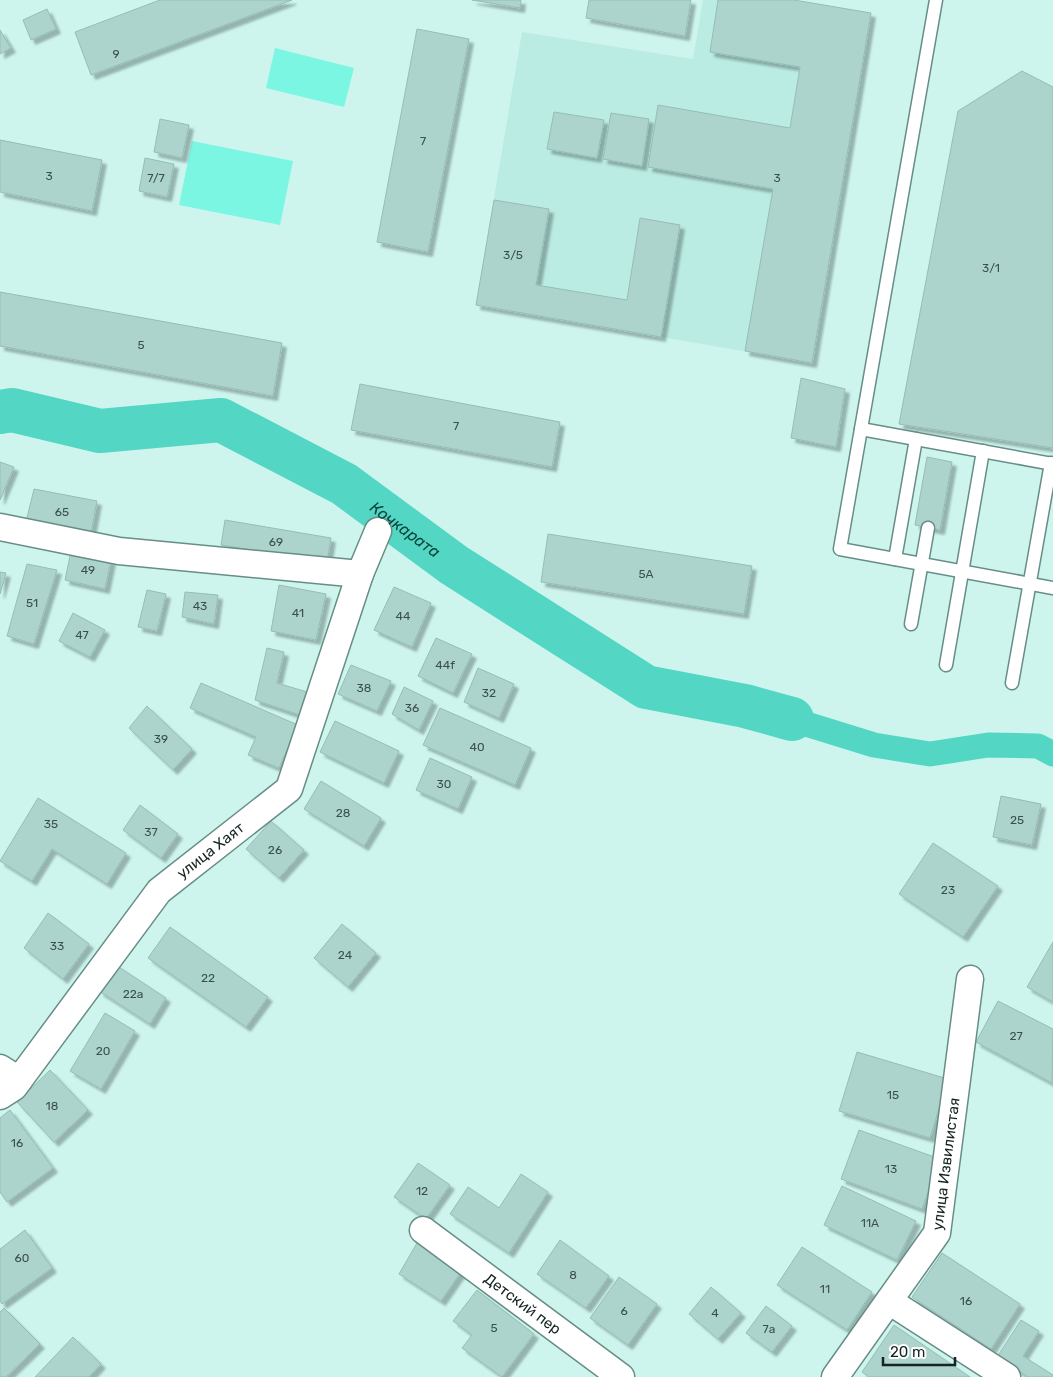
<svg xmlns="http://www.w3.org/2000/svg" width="1053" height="1377" viewBox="0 0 1053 1377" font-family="Rubik,sans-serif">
<defs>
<filter id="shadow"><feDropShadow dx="4.5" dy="4.5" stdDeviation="1" flood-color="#0004"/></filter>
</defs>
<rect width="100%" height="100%" fill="#cdf5ee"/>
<path fill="#baece3" d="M 703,0 L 794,0 L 871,13 L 812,363 L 476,305 L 522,32 L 693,59 Z"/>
<g fill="#7bf6e3">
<path d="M 275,48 L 354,68 L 344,107 L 266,88 Z"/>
<path d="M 192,141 L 293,161 L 280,225 L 179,205 Z"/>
</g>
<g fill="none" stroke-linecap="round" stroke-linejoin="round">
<path stroke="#53d6c3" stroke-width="25" d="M 790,719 L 874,745 L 930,754 L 988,745 L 1038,746 L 1053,754"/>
<path stroke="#53d6c3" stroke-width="44" id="s1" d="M 0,412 L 12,410 L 100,431 L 221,420 L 344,484 L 454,565 L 646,687 L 745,706 L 792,719"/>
</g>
<g fill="#acd4cc" stroke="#95bdb5" filter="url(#shadow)">
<path d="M 160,0 L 292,0 L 91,75 L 75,32 Z"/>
<path d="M 472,0 L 521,0 L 520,8 Z"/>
<path d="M 589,0 L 691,0 L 685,36 L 586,18 Z"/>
<path d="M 718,0 L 794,0 L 871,13 L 812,363 L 745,351 L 773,189 L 648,167 L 658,105 L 790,128 L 800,67 L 710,52 Z"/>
<path d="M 47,9 L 56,29 L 31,40 L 23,20 Z"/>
<path d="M 417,29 L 469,39 L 428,252 L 377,242 Z"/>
<path d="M 0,30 L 11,48 L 0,54 Z"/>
<path d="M 1022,71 L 1053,87 L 1053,448 L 899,424 L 958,111 Z"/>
<path d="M 554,112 L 604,120 L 597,158 L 547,149 Z"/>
<path d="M 611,113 L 649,119 L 642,166 L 603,159 Z"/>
<path d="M 160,119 L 189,125 L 182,158 L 154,152 Z"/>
<path d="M 0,140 L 102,160 L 92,211 L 0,192 Z"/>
<path d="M 145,158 L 174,164 L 167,197 L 139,191 Z"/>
<path d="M 494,200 L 549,209 L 536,285 L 627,300 L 640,218 L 680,225 L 661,337 L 476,305 Z"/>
<path d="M 0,292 L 282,343 L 273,396 L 0,346 Z"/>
<path d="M 801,378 L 845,389 L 836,447 L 791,438 Z"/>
<path d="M 360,384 L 560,422 L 552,467 L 351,430 Z"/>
<path d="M 927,457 L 952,462 L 940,530 L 915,525 Z"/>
<path d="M 0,462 L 14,467 L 0,500 Z"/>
<path d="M 34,489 L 97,501 L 90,538 L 26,522 Z"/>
<path d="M 225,520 L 331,538 L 327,562 L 221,545 Z"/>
<path d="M 548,534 L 752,566 L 744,614 L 541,582 Z"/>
<path d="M 71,551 L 111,560 L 105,589 L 65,580 Z"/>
<path d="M 27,564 L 57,570 L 34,644 L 7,636 Z"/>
<path d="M 0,572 L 6,573 L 0,594 Z"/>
<path d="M 279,585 L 326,594 L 316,640 L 271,631 Z"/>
<path d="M 394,587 L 431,603 L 412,647 L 374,630 Z"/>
<path d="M 147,590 L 166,594 L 157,631 L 138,627 Z"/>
<path d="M 185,592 L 218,595 L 214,624 L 182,617 Z"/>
<path d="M 73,613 L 105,630 L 90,657 L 59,641 Z"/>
<path d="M 436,638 L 472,654 L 453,693 L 418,676 Z"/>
<path d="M 267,648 L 284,652 L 277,683 L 314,694 L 306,717 L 255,700 Z"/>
<path d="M 351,665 L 391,681 L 377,711 L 338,694 Z"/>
<path d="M 478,668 L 514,684 L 499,718 L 464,702 Z"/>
<path d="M 201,683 L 298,725 L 279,768 L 248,755 L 256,737 L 190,708 Z"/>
<path d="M 404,687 L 433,701 L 419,730 L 392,714 Z"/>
<path d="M 147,706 L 192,749 L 173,770 L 129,728 Z"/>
<path d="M 440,708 L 531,748 L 515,785 L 423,745 Z"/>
<path d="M 335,721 L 399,751 L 384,783 L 320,752 Z"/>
<path d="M 430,758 L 472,777 L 458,809 L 416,790 Z"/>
<path d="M 321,781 L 381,818 L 364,846 L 304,809 Z"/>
<path d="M 1001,796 L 1041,804 L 1032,845 L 993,837 Z"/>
<path d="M 38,798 L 126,853 L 107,884 L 52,849 L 32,881 L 0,861 Z"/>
<path d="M 140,805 L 178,834 L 161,858 L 123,830 Z"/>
<path d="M 271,821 L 304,850 L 279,878 L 246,849 Z"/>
<path d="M 933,843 L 998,886 L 963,937 L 899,894 Z"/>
<path d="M 48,913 L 89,944 L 63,979 L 24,948 Z"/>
<path d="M 342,924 L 376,953 L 348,987 L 314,958 Z"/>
<path d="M 170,927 L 268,997 L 246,1027 L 148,958 Z"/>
<path d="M 1053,942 L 1053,1002 L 1027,987 Z"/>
<path d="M 116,965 L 166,998 L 150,1024 L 99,991 Z"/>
<path d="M 998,1001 L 1053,1029 L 1052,1083 L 976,1042 Z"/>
<path d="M 105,1013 L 135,1031 L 101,1089 L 70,1071 Z"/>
<path d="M 857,1052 L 948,1079 L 930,1138 L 839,1111 Z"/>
<path d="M 50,1070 L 88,1110 L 54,1142 L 17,1102 Z"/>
<path d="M 10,1110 L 53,1168 L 7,1202 L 0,1192 L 0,1118 Z"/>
<path d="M 859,1130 L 940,1159 L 922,1209 L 841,1179 Z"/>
<path d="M 418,1163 L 450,1185 L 426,1219 L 394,1197 Z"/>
<path d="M 521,1174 L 548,1192 L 509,1253 L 450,1214 L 468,1187 L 499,1208 Z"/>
<path d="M 842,1186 L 916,1221 L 897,1260 L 824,1225 Z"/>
<path d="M 25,1230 L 52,1268 L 2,1304 L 0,1301 L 0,1249 Z"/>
<path d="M 560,1240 L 609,1276 L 586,1308 L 537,1274 Z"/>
<path d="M 417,1243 L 461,1272 L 441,1301 L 399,1274 Z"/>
<path d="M 802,1247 L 872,1292 L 847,1330 L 777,1285 Z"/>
<path d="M 942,1253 L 1020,1304 L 991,1349 L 912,1297 Z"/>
<path d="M 619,1277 L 657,1304 L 628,1345 L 590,1318 Z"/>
<path d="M 711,1287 L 741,1313 L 718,1339 L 689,1314 Z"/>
<path d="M 477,1290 L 534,1334 L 502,1377 L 462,1348 L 472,1335 L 453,1321 Z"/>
<path d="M 766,1306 L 792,1326 L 772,1352 L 746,1333 Z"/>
<path d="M 4,1308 L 40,1344 L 6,1377 L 0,1377 L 0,1312 Z"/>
<path d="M 1021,1320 L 1039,1331 L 1023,1356 L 1053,1375 L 1053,1377 L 1028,1377 L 997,1357 Z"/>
<path d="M 894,1325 L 970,1377 L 869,1377 L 862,1372 Z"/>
<path d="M 73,1337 L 101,1364 L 89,1377 L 35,1377 Z"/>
</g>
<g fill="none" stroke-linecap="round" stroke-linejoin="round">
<g stroke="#678d86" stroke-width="15">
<g id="lane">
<path d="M 936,0 L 840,549 L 1053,588"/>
<path d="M 861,429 L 1053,464"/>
<path d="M 895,559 L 916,439"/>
<path d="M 911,624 L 928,528"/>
<path d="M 946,665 L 983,451"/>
<path d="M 1012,683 L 1051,463"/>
</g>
</g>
<g stroke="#678d86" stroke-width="29">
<g id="street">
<path d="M 0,527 L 119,551 L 360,574"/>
<path d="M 0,1068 L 19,1080"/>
<path id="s2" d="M 0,1096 L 14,1087 L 159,891 L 289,789 L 360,574 L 378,531"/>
<path id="s3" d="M 423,1230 L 621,1377"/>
<path d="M 889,1301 L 1007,1377"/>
<path id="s4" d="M 835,1377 L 937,1233 L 970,979"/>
</g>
</g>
<use href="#lane" stroke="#fff" stroke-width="12"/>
<use href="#street" stroke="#fff" stroke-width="26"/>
</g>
<g text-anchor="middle" stroke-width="4" stroke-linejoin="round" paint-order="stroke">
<g font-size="12" fill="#3b504c">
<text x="116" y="58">9</text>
<text x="423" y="145">7</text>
<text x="49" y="180">3</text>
<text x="156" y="182">7/7</text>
<text x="777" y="182">3</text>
<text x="513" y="259">3/5</text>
<text x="991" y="272">3/1</text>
<text x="141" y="349">5</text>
<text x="456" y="430">7</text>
<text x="62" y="516">65</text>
<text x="276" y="546">69</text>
<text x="88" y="574">49</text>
<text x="646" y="578">5А</text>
<text x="32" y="607">51</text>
<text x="200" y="610">43</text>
<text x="298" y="617">41</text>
<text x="403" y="620">44</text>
<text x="82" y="639">47</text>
<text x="445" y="669">44f</text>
<text x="364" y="692">38</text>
<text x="489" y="697">32</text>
<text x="412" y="712">36</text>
<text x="161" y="743">39</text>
<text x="477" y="751">40</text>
<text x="444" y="788">30</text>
<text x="343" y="817">28</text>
<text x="1017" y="824">25</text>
<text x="51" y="828">35</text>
<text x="151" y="836">37</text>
<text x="275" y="854">26</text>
<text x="948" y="894">23</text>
<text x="57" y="950">33</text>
<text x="345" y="959">24</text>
<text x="208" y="982">22</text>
<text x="133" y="998">22а</text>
<text x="1016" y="1040">27</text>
<text x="103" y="1055">20</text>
<text x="893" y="1099">15</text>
<text x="52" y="1110">18</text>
<text x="17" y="1147">16</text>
<text x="891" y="1173">13</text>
<text x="422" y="1195">12</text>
<text x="870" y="1227">11А</text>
<text x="22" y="1262">60</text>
<text x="573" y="1279">8</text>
<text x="825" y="1293">11</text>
<text x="966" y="1305">16</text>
<text x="624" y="1315">6</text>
<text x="715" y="1317">4</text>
<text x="494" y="1332">5</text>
<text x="769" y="1333">7а</text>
</g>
<g font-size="15" fill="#152422" stroke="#fff">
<text dy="5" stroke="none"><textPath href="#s2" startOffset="326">улица Хаят</textPath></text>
<text dy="5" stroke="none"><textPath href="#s4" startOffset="246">улица Извилистая</textPath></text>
<text dy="5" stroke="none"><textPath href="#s3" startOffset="124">Детский пер</textPath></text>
</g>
<g font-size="16" font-style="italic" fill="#0b463f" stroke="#fff">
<text dy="6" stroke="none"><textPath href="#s1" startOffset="439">Кочкарата</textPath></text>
</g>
</g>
<path d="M883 1357v8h72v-8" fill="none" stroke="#152422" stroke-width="2.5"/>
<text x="890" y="1357" font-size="15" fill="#152422" stroke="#ffffff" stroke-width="4" paint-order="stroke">20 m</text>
</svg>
